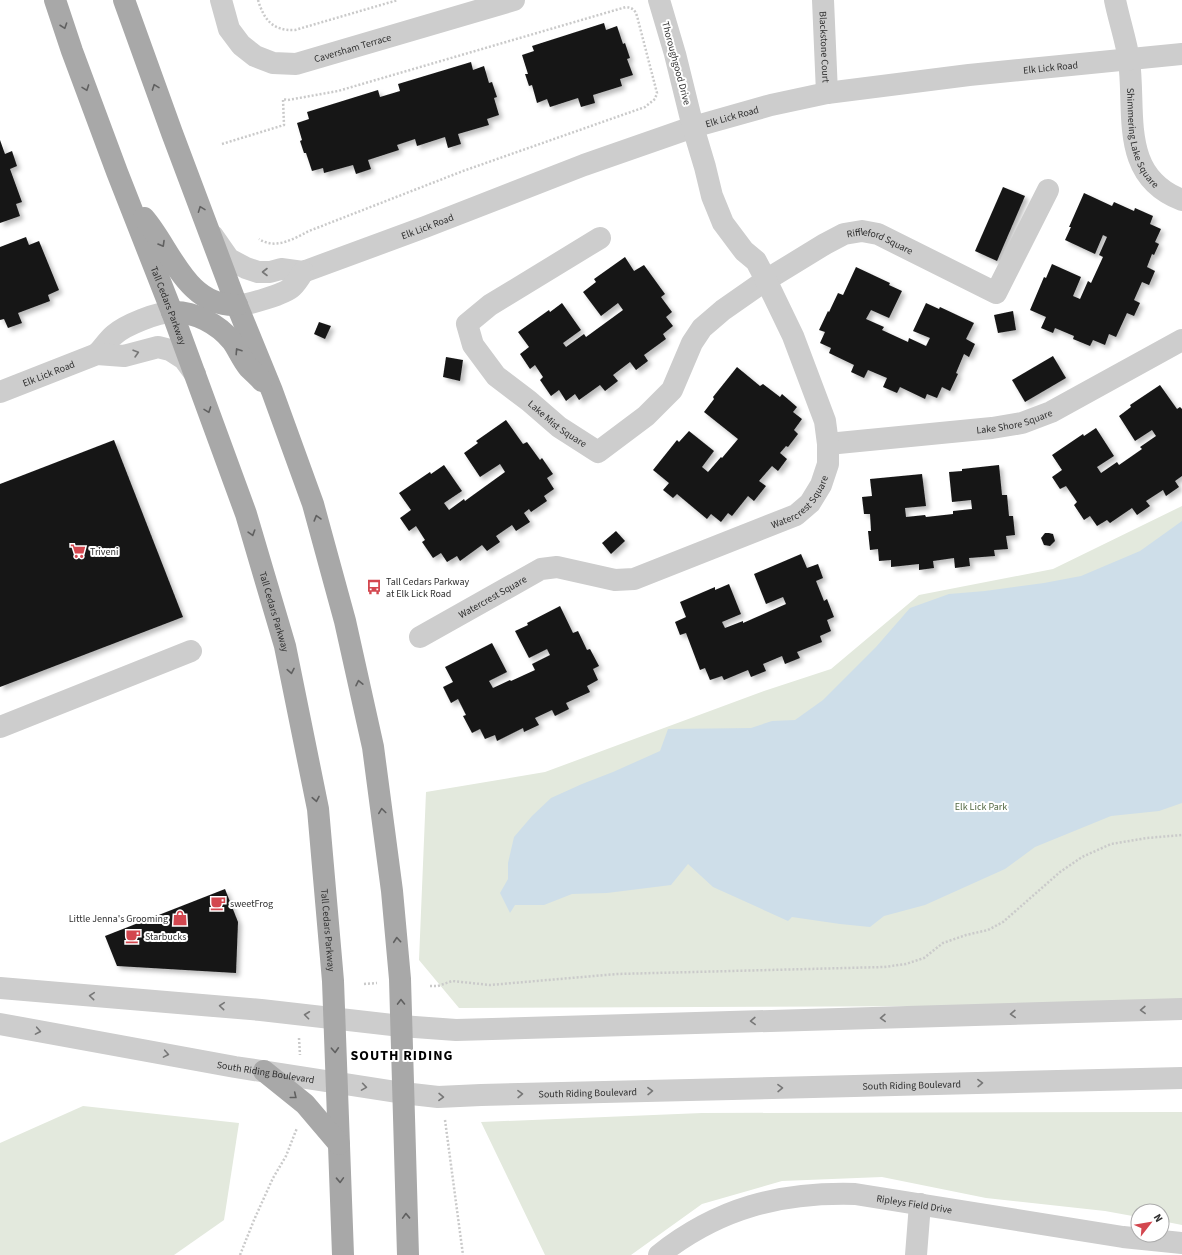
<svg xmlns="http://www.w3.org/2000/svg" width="1182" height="1255" viewBox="0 0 1182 1255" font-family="'Source Sans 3',sans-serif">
<defs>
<filter id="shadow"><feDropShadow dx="3.5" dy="3.5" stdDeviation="2" flood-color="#0004"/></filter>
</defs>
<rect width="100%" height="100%" fill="#fff"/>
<g fill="#e3e9dd">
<path d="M 1182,506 L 1182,1005 L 459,1008 L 419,960 L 426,792 L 545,772 L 764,691 L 831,669 L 919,595 L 1053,569 Z"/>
<path d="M 83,1106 L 239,1123 L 224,1220 L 174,1255 L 0,1255 L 0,1143 Z"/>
<path d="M 1182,1112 L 1182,1225 L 1162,1221 L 1162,1211 L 1138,1211 L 1138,1217 L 1105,1211 L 986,1198 L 882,1177 L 782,1181 L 702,1204 L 631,1255 L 545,1255 L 481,1122 L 702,1113 Z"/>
</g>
<path fill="#cedee9" d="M 1182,521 L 1182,803 L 1159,811 L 1111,816 L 1035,847 L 1005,869 L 925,905 L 884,916 L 870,927 L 840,924 L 792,917 L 788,921 L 713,887 L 688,864 L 671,885 L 607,893 L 572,894 L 544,905 L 515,905 L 510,913 L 500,893 L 508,879 L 508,863 L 514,837 L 532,816 L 551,798 L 582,784 L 613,772 L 660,751 L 668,729 L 751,728 L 772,721 L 795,720 L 823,700 L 876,647 L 910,608 L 949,594 L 985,591 L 1044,583 L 1081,576 L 1140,551 Z"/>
<g fill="#171717" filter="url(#shadow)">
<path d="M 604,23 L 606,30 L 617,26 L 623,44 L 625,43 L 630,58 L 627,59 L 633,75 L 620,79 L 622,86 L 593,95 L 595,103 L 581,107 L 578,98 L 550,107 L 547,99 L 537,103 L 532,85 L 529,86 L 525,74 L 528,74 L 522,55 L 534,51 L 532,46 Z"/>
<path d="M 471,62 L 473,70 L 484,66 L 489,83 L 492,82 L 497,97 L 494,98 L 499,115 L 487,119 L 489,125 L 458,134 L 461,144 L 448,148 L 445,137 L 417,146 L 415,139 L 397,145 L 399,150 L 368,160 L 371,169 L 356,174 L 353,165 L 324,173 L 323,168 L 312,171 L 306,153 L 304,153 L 300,141 L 302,140 L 297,123 L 309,119 L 307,112 L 378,90 L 380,97 L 400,91 L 398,84 Z"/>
<path d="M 0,140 L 5,154 L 12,151 L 17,166 L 10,169 L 22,202 L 16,204 L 20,216 L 0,223 Z"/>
<path d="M 1003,187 L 1025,196 L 997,261 L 975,251 Z"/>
<path d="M 1084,193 L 1112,206 L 1114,202 L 1134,211 L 1135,208 L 1153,216 L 1150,224 L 1161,229 L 1155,242 L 1159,244 L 1154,255 L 1152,254 L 1147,267 L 1155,271 L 1149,285 L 1142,282 L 1134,300 L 1140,303 L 1134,316 L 1127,313 L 1116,337 L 1109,334 L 1105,345 L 1093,340 L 1090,346 L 1073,339 L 1074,336 L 1055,328 L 1053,333 L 1041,328 L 1046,317 L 1030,310 L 1044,277 L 1046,278 L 1052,264 L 1081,277 L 1073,296 L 1080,299 L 1088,281 L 1091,283 L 1103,257 L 1099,255 L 1107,237 L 1103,235 L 1095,254 L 1065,240 L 1071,227 L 1069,227 Z"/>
<path d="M 26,237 L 29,245 L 39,241 L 59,290 L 48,295 L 50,301 L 18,313 L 22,323 L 8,328 L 4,319 L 0,320 L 0,247 Z"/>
<path d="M 625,257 L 634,271 L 644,265 L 665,294 L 661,297 L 672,312 L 666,317 L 673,326 L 663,334 L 666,339 L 644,355 L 648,361 L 636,370 L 630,362 L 613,375 L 618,381 L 605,391 L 600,385 L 579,400 L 575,394 L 566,401 L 559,390 L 551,396 L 540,380 L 543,377 L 535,365 L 530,369 L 520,354 L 529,347 L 518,332 L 549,310 L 550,312 L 562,303 L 581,330 L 563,343 L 566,347 L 584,334 L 586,337 L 623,310 L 618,303 L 601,316 L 583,292 L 596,282 L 594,279 Z"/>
<path d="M 856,267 L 890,283 L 889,285 L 902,291 L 889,318 L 871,310 L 866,319 L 884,327 L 882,330 L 908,342 L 909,338 L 926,346 L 930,338 L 913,331 L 926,303 L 939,309 L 940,307 L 974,323 L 966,339 L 975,344 L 969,357 L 964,354 L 956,373 L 958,374 L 950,391 L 942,387 L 937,398 L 927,394 L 925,399 L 900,387 L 897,393 L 883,387 L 887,378 L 868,370 L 864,378 L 851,372 L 854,365 L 829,353 L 831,348 L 820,343 L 825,332 L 819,330 L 828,311 L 829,312 L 838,293 L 843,295 Z"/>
<path d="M 1013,311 L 1016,330 L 998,333 L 994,315 Z"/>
<path d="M 319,322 L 331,326 L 325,339 L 314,334 Z"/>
<path d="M 1053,356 L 1066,378 L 1025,402 L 1012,380 Z"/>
<path d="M 446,357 L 463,360 L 460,381 L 443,377 Z"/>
<path d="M 737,367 L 760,386 L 763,384 L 780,397 L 782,394 L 797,407 L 793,412 L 802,419 L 794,430 L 798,434 L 788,447 L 786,446 L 780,453 L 787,459 L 778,471 L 772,466 L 759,481 L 766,486 L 754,501 L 748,496 L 732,516 L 728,513 L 721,522 L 711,514 L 707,519 L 677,494 L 673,498 L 663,490 L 669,483 L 653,470 L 677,440 L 679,442 L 689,431 L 714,451 L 702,467 L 708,472 L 721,457 L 722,458 L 738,439 L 704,412 L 714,399 L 713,397 Z"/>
<path d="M 1160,385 L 1177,409 L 1180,407 L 1182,409 L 1182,476 L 1175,481 L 1179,487 L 1166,496 L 1163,490 L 1146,501 L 1150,506 L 1137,515 L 1132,508 L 1110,523 L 1107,520 L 1097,526 L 1090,516 L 1084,520 L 1074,505 L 1077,502 L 1066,486 L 1060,489 L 1052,477 L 1062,470 L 1052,455 L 1083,434 L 1084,436 L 1096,428 L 1114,456 L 1097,467 L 1101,473 L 1117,462 L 1119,465 L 1142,449 L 1140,447 L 1156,436 L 1152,430 L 1135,441 L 1119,416 L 1131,407 L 1130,405 Z"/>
<path d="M 506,420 L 523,444 L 527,442 L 540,460 L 542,458 L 553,474 L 547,478 L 554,489 L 544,496 L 547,501 L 531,512 L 529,509 L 524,513 L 530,522 L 516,531 L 512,525 L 496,536 L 500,542 L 487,551 L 482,545 L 460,561 L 457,556 L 447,562 L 441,553 L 433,558 L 422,542 L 425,540 L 416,526 L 409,531 L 400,518 L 411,510 L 399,493 L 430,472 L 431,474 L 444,465 L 462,491 L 444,503 L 449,510 L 464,499 L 465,501 L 469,498 L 505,472 L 500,464 L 480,477 L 464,453 L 478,443 L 476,441 Z"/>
<path d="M 114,440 L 183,617 L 0,687 L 0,484 Z"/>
<path d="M 999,465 L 1002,495 L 1007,495 L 1009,516 L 1013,516 L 1015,535 L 1006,536 L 1008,549 L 994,550 L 995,556 L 969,558 L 970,566 L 955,568 L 954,558 L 933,561 L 934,568 L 919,570 L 919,564 L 891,567 L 891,560 L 879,561 L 878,549 L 870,550 L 868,531 L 871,531 L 870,514 L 864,514 L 862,497 L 872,496 L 870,479 L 922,474 L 926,506 L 905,508 L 906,517 L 925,515 L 926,517 L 953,514 L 953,511 L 972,509 L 971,500 L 952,502 L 949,472 L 962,471 L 962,469 Z"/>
<path d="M 616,531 L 625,541 L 611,554 L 602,543 Z"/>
<path d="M 1045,533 L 1049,533 L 1053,534 L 1055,541 L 1050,546 L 1044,545 L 1041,538 Z"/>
<path d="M 801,554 L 807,568 L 818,564 L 823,578 L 816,581 L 824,601 L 827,599 L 834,617 L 827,620 L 831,631 L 820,636 L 822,642 L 797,652 L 800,658 L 785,664 L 782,656 L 763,664 L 766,671 L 751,677 L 748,670 L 724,680 L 722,676 L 710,680 L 705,668 L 700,670 L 686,633 L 680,635 L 675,622 L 686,617 L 680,602 L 715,587 L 715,590 L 729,584 L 741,614 L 722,622 L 725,628 L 743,621 L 743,623 L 786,604 L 783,597 L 766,604 L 754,574 Z"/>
<path d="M 560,606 L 573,633 L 578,631 L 587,650 L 590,649 L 599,666 L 593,669 L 598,680 L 587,686 L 590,692 L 566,703 L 569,709 L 555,716 L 552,710 L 535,718 L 539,725 L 524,732 L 523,728 L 497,741 L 495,735 L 485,739 L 480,729 L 472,733 L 463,716 L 466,715 L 458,699 L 451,703 L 443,687 L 453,682 L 445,667 L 492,643 L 507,672 L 489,681 L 493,688 L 510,680 L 511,681 L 535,670 L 532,664 L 550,655 L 547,649 L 529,658 L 515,631 L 528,625 L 527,623 Z"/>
<path d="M 225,889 L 238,922 L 236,973 L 117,966 L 105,936 Z"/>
</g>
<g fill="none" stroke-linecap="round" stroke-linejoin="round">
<g stroke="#cacaca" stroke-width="2.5" stroke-dasharray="2 2" stroke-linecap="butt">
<path d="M 258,0 C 264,20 273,31 295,30 L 398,0"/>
<path d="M 222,144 L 284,125 L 283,99 L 288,100 L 338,91 L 626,7 C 633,8 635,10 637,16 L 657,93 L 655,99 L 645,107 L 463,171 L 309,231 C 293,239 276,250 259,239"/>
<path d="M 364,984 L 377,983"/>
<path d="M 430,986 L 438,986 L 452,981 L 490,985 L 617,974 L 884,967 L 906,964 L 924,958 L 943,943 L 966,935 L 988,930 L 1003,922 L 1060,872 L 1082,857 L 1111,844 L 1147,838 L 1182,835"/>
<path d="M 299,1038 L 300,1055"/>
<path d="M 445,1120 L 463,1255"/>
<path d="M 240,1255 L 254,1220 L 273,1178 L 286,1156 L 297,1128"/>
</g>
<g stroke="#cdcdcd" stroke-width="22">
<path id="s1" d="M 221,0 L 229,29 L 241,45 L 255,56 L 273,63 L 296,64 L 514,0"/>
<path id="s2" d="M 823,0 L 827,93"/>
<path id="s3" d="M 1115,0 C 1119,20 1126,40 1129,60 C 1136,113 1119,176 1182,200"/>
<path id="s4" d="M 213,236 L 229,259 L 246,268 L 258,272 L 270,272 L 281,269 L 303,272 L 425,227 L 584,165 L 693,127 L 771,105 L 827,93 L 969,75 L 1182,54"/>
<path id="s5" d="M 600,238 L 490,305 L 467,324 L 473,345 L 496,376 L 529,401 L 559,427 L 598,452 L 646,416 L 672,390 L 692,343 L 702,328 L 723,310 L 766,280 L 825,244 L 844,234 L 862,231 L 878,234 L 996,293 L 1048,190"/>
<path d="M 237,305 C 248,305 285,294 292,287 C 296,283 300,277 303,272"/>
<path d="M 97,354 C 103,348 108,340 114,335 C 125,325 158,312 172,312"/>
<path id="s6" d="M 0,392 L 97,354 L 124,356 L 158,347 L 170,350 L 184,359 L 195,374"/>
<path id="s7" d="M 828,444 L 992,428 L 1022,423 L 1051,412 L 1182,340"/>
<path id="s8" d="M 420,637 L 541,569 L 557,567 L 615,580 L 634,579 L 796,515 L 810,503 L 821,485 L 828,464 L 828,444 L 825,421 L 793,336 L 766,280 L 756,261 L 744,251 L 723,223 L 712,196 L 705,167 L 693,127 L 675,54 L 659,0"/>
<path d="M 0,727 L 191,651"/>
<path d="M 0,988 L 261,1010 L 401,1026 L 456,1030 L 1182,1009"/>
<path id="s9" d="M 0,1024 L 235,1067 L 403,1093 L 438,1097 L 481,1095 L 1182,1078"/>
<path id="s10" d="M 659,1255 C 718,1208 780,1192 855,1194 L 1123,1237 L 1182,1243"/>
<path d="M 916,1255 L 920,1204"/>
</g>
<g stroke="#a8a8a8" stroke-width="22">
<path id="s11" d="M 55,0 L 72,51 L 117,172 L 172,312 L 246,514 L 285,646 L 318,809 L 333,981 L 343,1255"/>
<path d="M 124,0 L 172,133 L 234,298 L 272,391 L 313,504 L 345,621 L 373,747 L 392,891 L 400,979 L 408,1255"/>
<path d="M 144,218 C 171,249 186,307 237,305"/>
<path d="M 172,312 C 194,311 218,324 232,341 C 238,349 242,360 249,368 C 253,372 258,376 262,381"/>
<path d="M 264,1071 L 305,1104 L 339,1144"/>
</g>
</g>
<defs><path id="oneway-chevron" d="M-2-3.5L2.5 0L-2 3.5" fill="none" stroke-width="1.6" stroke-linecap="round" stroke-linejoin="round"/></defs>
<g stroke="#606060">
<use href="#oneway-chevron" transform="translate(64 26) rotate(71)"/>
<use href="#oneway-chevron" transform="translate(155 87) rotate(-110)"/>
<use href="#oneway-chevron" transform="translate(86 88) rotate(70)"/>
<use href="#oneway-chevron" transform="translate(201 209) rotate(-111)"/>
<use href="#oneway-chevron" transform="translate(162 244) rotate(60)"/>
<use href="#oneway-chevron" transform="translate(238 351) rotate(-123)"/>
<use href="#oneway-chevron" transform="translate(208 410) rotate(70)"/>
<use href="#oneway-chevron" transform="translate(317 518) rotate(-106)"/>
<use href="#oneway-chevron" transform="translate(252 533) rotate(73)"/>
<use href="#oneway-chevron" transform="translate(291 671) rotate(79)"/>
<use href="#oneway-chevron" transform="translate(359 683) rotate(-102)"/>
<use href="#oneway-chevron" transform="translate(316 799) rotate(79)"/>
<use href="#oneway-chevron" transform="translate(382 811) rotate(-98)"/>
<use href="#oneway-chevron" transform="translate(397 940) rotate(-95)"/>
<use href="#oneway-chevron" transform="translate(401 1002) rotate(-91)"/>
<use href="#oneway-chevron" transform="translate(335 1050) rotate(87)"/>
<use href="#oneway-chevron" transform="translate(294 1096) rotate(39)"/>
<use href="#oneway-chevron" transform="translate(340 1180) rotate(88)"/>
<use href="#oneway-chevron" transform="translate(406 1216) rotate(-92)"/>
</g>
<g stroke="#777">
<use href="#oneway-chevron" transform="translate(265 272) rotate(180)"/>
<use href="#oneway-chevron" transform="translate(136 353) rotate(-16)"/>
<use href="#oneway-chevron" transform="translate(92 996) rotate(-175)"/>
<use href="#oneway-chevron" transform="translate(222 1006) rotate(-175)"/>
<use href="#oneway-chevron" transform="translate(1143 1010) rotate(178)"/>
<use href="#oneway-chevron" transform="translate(1013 1014) rotate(178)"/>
<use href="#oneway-chevron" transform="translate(307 1015) rotate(-173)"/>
<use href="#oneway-chevron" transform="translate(883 1018) rotate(178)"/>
<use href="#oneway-chevron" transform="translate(753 1021) rotate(178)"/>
<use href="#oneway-chevron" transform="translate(38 1031) rotate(10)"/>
<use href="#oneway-chevron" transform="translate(166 1054) rotate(10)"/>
<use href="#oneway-chevron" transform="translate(980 1083) rotate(-1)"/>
<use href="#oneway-chevron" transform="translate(364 1087) rotate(9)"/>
<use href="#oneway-chevron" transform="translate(780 1088) rotate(-1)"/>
<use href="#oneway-chevron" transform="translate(650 1091) rotate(-1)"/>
<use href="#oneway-chevron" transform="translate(520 1094) rotate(-1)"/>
<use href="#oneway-chevron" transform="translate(441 1097) rotate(1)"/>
</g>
<defs>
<g id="supermarket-bare" transform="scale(1.2)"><path d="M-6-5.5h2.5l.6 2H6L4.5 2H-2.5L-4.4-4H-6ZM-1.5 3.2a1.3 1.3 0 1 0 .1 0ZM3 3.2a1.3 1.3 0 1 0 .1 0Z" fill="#d3474f" stroke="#fff" stroke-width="2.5" paint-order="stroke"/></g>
<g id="bus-bare" transform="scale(1.2)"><path d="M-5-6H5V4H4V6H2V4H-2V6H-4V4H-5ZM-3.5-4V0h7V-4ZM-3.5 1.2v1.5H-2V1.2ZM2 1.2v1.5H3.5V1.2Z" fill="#d3474f" stroke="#fff" stroke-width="2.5" paint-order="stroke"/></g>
<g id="cafe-bare" transform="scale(1.2)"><path d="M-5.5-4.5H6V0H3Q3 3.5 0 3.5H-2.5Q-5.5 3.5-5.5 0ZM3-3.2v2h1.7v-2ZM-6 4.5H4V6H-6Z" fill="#d3474f" stroke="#fff" stroke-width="2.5" paint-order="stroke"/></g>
<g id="shop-bare" transform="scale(1.2)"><path d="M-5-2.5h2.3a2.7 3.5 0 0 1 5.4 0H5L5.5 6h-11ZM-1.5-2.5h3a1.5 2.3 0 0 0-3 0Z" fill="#d3474f" stroke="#fff" stroke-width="2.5" paint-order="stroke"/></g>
</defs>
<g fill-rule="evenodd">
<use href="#supermarket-bare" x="78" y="551"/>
<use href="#bus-bare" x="374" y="587"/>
<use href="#cafe-bare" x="218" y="903"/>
<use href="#shop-bare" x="180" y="918"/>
<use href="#cafe-bare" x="133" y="936"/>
</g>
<g text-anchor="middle" stroke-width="4" stroke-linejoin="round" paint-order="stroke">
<g font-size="10" fill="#303030" stroke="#fff">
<text dy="4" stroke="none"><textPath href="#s2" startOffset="47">Blackstone Court</textPath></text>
<text dy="4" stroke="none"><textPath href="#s1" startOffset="169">Caversham Terrace</textPath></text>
<text transform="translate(677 63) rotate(75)" y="4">Thoroughgood Drive</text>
<text dy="4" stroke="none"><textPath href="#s4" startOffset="885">Elk Lick Road</textPath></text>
<text dy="4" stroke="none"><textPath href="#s4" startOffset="562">Elk Lick Road</textPath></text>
<text dy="4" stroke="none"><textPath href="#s3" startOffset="142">Shimmering Lake Square</textPath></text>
<text dy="4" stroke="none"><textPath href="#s4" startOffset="238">Elk Lick Road</textPath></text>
<text dy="4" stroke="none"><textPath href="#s5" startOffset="721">Riffleford Square</textPath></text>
<text dy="4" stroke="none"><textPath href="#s11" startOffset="326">Tall Cedars Parkway</textPath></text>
<text dy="4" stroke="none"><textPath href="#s6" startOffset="52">Elk Lick Road</textPath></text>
<text dy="4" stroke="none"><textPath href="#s7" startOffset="188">Lake Shore Square</textPath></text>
<text dy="4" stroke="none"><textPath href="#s5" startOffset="297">Lake Mist Square</textPath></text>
<text dy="4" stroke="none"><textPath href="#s8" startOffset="419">Watercrest Square</textPath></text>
<text dy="4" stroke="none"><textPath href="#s8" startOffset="83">Watercrest Square</textPath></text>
<text dy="4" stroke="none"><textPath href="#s11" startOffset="650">Tall Cedars Parkway</textPath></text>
<text dy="4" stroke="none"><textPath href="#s11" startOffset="974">Tall Cedars Parkway</textPath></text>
<text dy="4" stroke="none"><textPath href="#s9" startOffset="270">South Riding Boulevard</textPath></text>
<text dy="4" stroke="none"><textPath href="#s9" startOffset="918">South Riding Boulevard</textPath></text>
<text dy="4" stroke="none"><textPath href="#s9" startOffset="594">South Riding Boulevard</textPath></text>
<text dy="4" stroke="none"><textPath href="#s10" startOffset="270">Ripleys Field Drive</textPath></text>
</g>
<g font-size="10" fill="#303030" stroke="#fff" text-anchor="start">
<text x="90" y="555">Triveni</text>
<text x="386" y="585">Tall Cedars Parkway<tspan x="386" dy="12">at Elk Lick Road</tspan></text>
<text x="230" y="907">sweetFrog</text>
<text x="168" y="922" text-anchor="end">Little Jenna's Grooming</text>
<text x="145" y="940">Starbucks</text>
</g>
<g font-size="10" fill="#536842" stroke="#fff">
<text x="981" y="810">Elk Lick Park</text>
</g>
<g font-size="14" font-weight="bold" letter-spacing="1" fill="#000" stroke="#fff">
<text x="402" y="1060">SOUTH RIDING</text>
</g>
</g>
<g transform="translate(1150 1223) rotate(59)"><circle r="19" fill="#ffffff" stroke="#acacac"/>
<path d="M0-3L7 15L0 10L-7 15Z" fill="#d3474f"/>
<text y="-6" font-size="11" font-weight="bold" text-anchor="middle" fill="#303030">N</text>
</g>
</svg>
